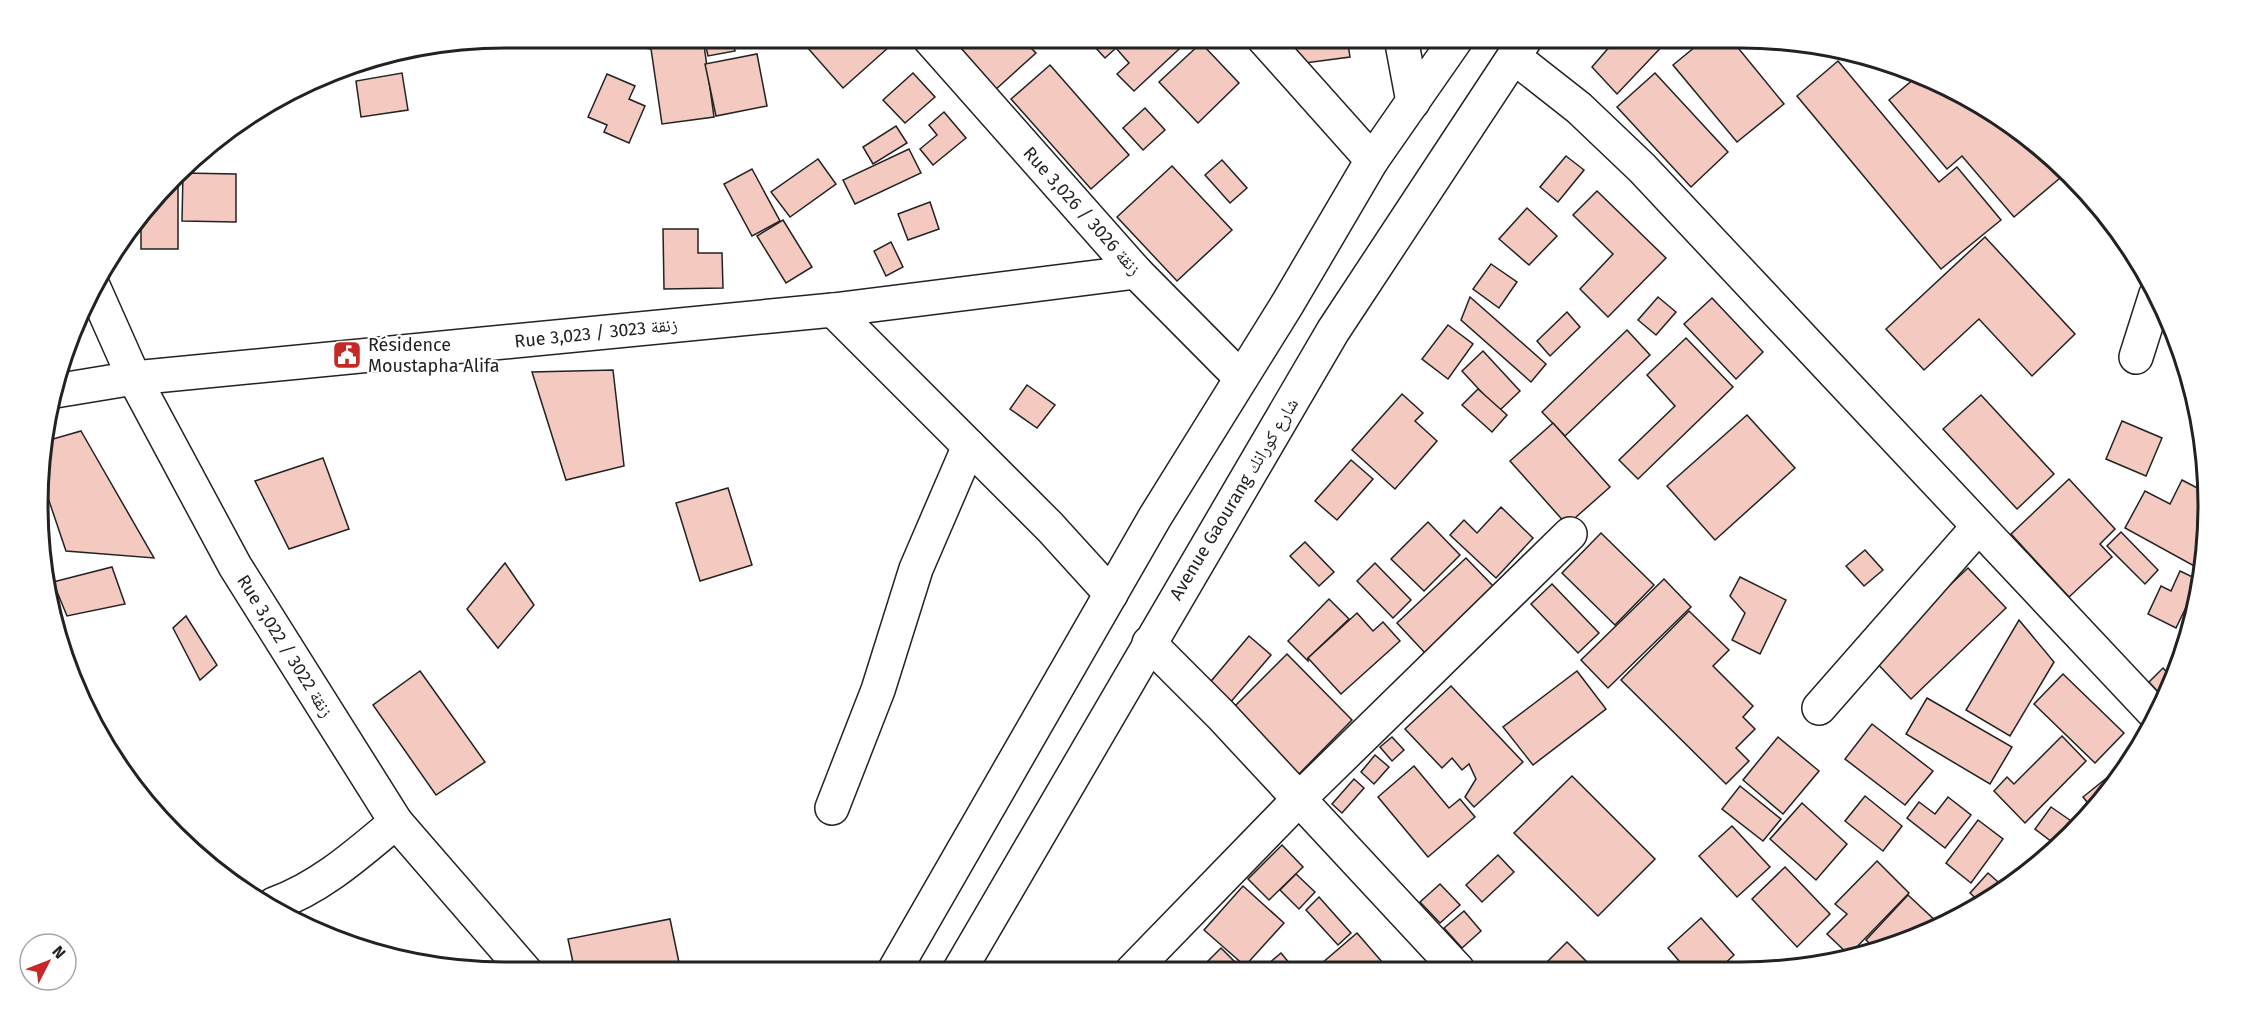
<svg xmlns="http://www.w3.org/2000/svg" width="2246" height="1010" viewBox="0 0 2246 1010" font-family="'Fira Sans','Noto Naskh Arabic',sans-serif">
<rect width="100%" height="100%" fill="#fff"/>
<g fill="#f3c9c0" stroke="#222" stroke-width="1.5">
<path d="M 640,38 L 703,38 L 714,117 L 662,124 L 651,49 L 638,47 Z"/>
<path d="M 704,38 L 732,38 L 735,51 L 708,56 Z"/>
<path d="M 799,38 L 881,38 L 889,47 L 843,88 Z"/>
<path d="M 970,38 L 1021,38 L 1036,53 L 994,91 L 957,50 Z"/>
<path d="M 1103,38 L 1191,38 L 1134,91 L 1117,74 L 1129,63 L 1116,48 L 1105,58 L 1094,46 Z"/>
<path d="M 1280,38 L 1347,38 L 1350,57 L 1305,63 Z"/>
<path d="M 1617,38 L 1670,38 L 1617,94 L 1592,67 Z"/>
<path d="M 1706,38 L 1730,38 L 1784,104 L 1737,142 L 1673,65 Z"/>
<path d="M 1201,43 L 1239,83 L 1198,123 L 1159,82 Z"/>
<path d="M 757,54 L 767,106 L 716,116 L 705,64 Z"/>
<path d="M 1838,61 L 1939,182 L 1957,167 L 2001,220 L 1941,269 L 1797,96 Z"/>
<path d="M 1050,65 L 1129,155 L 1091,189 L 1011,99 Z"/>
<path d="M 402,73 L 408,110 L 361,117 L 356,81 Z"/>
<path d="M 913,73 L 935,97 L 905,123 L 883,100 Z"/>
<path d="M 1655,73 L 1728,152 L 1691,187 L 1617,107 Z"/>
<path d="M 1921,73 L 2000,116 L 2056,162 L 2066,173 L 2014,217 L 1962,156 L 1947,169 L 1889,100 Z"/>
<path d="M 607,74 L 635,86 L 629,99 L 645,106 L 629,143 L 604,132 L 607,125 L 588,117 Z"/>
<path d="M 1145,108 L 1165,130 L 1143,150 L 1123,128 Z"/>
<path d="M 944,112 L 966,138 L 933,165 L 920,149 L 937,135 L 929,125 Z"/>
<path d="M 896,126 L 907,143 L 873,164 L 863,147 Z"/>
<path d="M 909,149 L 921,173 L 855,204 L 843,180 Z"/>
<path d="M 1566,156 L 1584,170 L 1558,202 L 1540,187 Z"/>
<path d="M 818,159 L 836,184 L 790,217 L 771,192 Z"/>
<path d="M 1222,160 L 1247,188 L 1230,203 L 1205,175 Z"/>
<path d="M 1172,166 L 1232,230 L 1177,281 L 1117,217 Z"/>
<path d="M 752,169 L 780,221 L 752,236 L 724,184 Z"/>
<path d="M 183,173 L 236,174 L 236,222 L 182,221 Z"/>
<path d="M 178,177 L 178,249 L 141,249 L 141,222 Z"/>
<path d="M 1597,191 L 1666,258 L 1608,317 L 1580,289 L 1613,254 L 1573,215 Z"/>
<path d="M 930,202 L 939,229 L 908,240 L 898,214 Z"/>
<path d="M 1527,208 L 1557,236 L 1529,265 L 1499,239 Z"/>
<path d="M 783,220 L 812,267 L 786,283 L 757,236 Z"/>
<path d="M 663,229 L 698,229 L 698,253 L 722,253 L 723,288 L 664,289 Z"/>
<path d="M 1985,237 L 2075,334 L 2032,376 L 1979,319 L 1924,370 L 1886,329 Z"/>
<path d="M 891,242 L 903,267 L 886,276 L 874,251 Z"/>
<path d="M 1491,264 L 1517,282 L 1499,308 L 1473,289 Z"/>
<path d="M 1470,297 L 1546,364 L 1531,382 L 1461,320 Z"/>
<path d="M 1658,297 L 1676,312 L 1656,335 L 1638,320 Z"/>
<path d="M 1712,298 L 1763,352 L 1736,379 L 1684,324 Z"/>
<path d="M 1567,312 L 1580,327 L 1550,356 L 1537,341 Z"/>
<path d="M 1448,325 L 1473,344 L 1448,379 L 1422,359 Z"/>
<path d="M 1627,330 L 1650,355 L 1565,436 L 1542,412 Z"/>
<path d="M 1686,338 L 1733,387 L 1638,479 L 1619,460 L 1675,406 L 1647,375 Z"/>
<path d="M 1483,351 L 1520,391 L 1499,411 L 1462,371 Z"/>
<path d="M 613,370 L 624,466 L 566,480 L 532,372 Z"/>
<path d="M 1027,385 L 1055,405 L 1037,428 L 1010,409 Z"/>
<path d="M 1478,389 L 1507,415 L 1492,432 L 1462,405 Z"/>
<path d="M 1402,394 L 1423,413 L 1415,421 L 1437,441 L 1395,489 L 1352,450 Z"/>
<path d="M 1981,395 L 2054,474 L 2017,509 L 1943,429 Z"/>
<path d="M 1747,415 L 1795,468 L 1715,540 L 1667,486 Z"/>
<path d="M 2122,421 L 2162,438 L 2146,476 L 2106,459 Z"/>
<path d="M 1553,423 L 1610,487 L 1567,525 L 1510,461 Z"/>
<path d="M 81,431 L 154,558 L 66,551 L 44,486 L 46,441 Z"/>
<path d="M 323,458 L 349,529 L 289,549 L 255,481 Z"/>
<path d="M 1351,460 L 1373,479 L 1337,520 L 1315,501 Z"/>
<path d="M 2069,479 L 2115,529 L 2100,544 L 2112,557 L 2069,597 L 2011,534 Z"/>
<path d="M 2182,480 L 2207,493 L 2208,500 L 2197,521 L 2206,525 L 2204,553 L 2196,567 L 2125,528 L 2145,491 L 2170,504 Z"/>
<path d="M 728,488 L 752,565 L 700,581 L 676,503 Z"/>
<path d="M 1501,507 L 1533,538 L 1496,578 L 1450,535 L 1464,520 L 1477,533 Z"/>
<path d="M 1428,522 L 1460,555 L 1424,591 L 1391,559 Z"/>
<path d="M 2121,532 L 2158,570 L 2145,584 L 2107,546 Z"/>
<path d="M 1601,533 L 1654,585 L 1615,625 L 1562,573 Z"/>
<path d="M 1305,542 L 1334,572 L 1319,586 L 1290,556 Z"/>
<path d="M 1865,550 L 1883,570 L 1864,586 L 1846,566 Z"/>
<path d="M 1466,558 L 1495,588 L 1426,654 L 1397,623 Z"/>
<path d="M 505,563 L 534,605 L 498,648 L 467,609 Z"/>
<path d="M 1375,563 L 1411,600 L 1393,618 L 1357,581 Z"/>
<path d="M 112,567 L 125,604 L 67,616 L 53,582 Z"/>
<path d="M 1968,568 L 2006,608 L 1911,699 L 1872,658 Z"/>
<path d="M 2180,571 L 2199,580 L 2176,628 L 2148,614 L 2161,586 L 2171,591 Z"/>
<path d="M 1740,577 L 1786,600 L 1760,654 L 1732,640 L 1745,613 L 1730,596 Z"/>
<path d="M 1664,579 L 1691,607 L 1608,688 L 1581,660 Z"/>
<path d="M 1552,584 L 1599,633 L 1578,653 L 1531,604 Z"/>
<path d="M 2201,584 L 2200,596 L 2194,615 L 2186,611 Z"/>
<path d="M 1329,599 L 1349,619 L 1308,658 L 1308,661 L 1288,641 Z"/>
<path d="M 1689,611 L 1729,650 L 1713,666 L 1753,706 L 1743,717 L 1755,729 L 1736,748 L 1749,761 L 1726,784 L 1621,680 Z"/>
<path d="M 1357,613 L 1373,631 L 1383,622 L 1400,641 L 1341,694 L 1308,658 Z"/>
<path d="M 186,616 L 217,665 L 200,680 L 173,628 Z"/>
<path d="M 2019,620 L 2054,662 L 2010,736 L 1966,710 Z"/>
<path d="M 1249,636 L 1271,655 L 1229,704 L 1207,686 Z"/>
<path d="M 1287,654 L 1352,720 L 1298,775 L 1231,710 Z"/>
<path d="M 2163,668 L 2174,680 L 2160,694 L 2149,682 Z"/>
<path d="M 420,671 L 485,762 L 436,795 L 373,705 Z"/>
<path d="M 1577,671 L 1606,709 L 1533,765 L 1503,727 Z"/>
<path d="M 2063,674 L 2124,733 L 2095,763 L 2034,704 Z"/>
<path d="M 1451,686 L 1523,762 L 1474,807 L 1465,797 L 1476,779 L 1469,764 L 1462,770 L 1452,758 L 1442,768 L 1405,729 Z"/>
<path d="M 1927,698 L 2012,747 L 1990,784 L 1906,734 Z"/>
<path d="M 1872,724 L 1933,771 L 1905,805 L 1845,759 Z"/>
<path d="M 2062,736 L 2086,761 L 2025,823 L 1994,791 L 2007,777 L 2014,784 Z"/>
<path d="M 1392,737 L 1404,750 L 1392,761 L 1380,747 Z"/>
<path d="M 1778,737 L 1819,771 L 1783,814 L 1743,780 Z"/>
<path d="M 1375,755 L 1389,767 L 1374,784 L 1361,772 Z"/>
<path d="M 2129,760 L 2112,789 L 2093,809 L 2083,797 Z"/>
<path d="M 1414,766 L 1449,808 L 1460,799 L 1475,817 L 1428,857 L 1378,797 Z"/>
<path d="M 1572,776 L 1655,859 L 1598,916 L 1514,833 Z"/>
<path d="M 1354,779 L 1364,788 L 1342,813 L 1332,804 Z"/>
<path d="M 1740,786 L 1781,819 L 1763,841 L 1722,809 Z"/>
<path d="M 1865,796 L 1902,826 L 1883,851 L 1845,821 Z"/>
<path d="M 1948,797 L 1971,815 L 1945,848 L 1907,818 L 1919,802 L 1935,814 Z"/>
<path d="M 1802,803 L 1847,844 L 1816,880 L 1770,839 Z"/>
<path d="M 2051,807 L 2077,825 L 2056,845 L 2035,829 Z"/>
<path d="M 1978,820 L 2003,839 L 1971,883 L 1946,863 Z"/>
<path d="M 1732,826 L 1770,867 L 1737,897 L 1699,856 Z"/>
<path d="M 1282,845 L 1303,867 L 1269,900 L 1248,879 Z"/>
<path d="M 1498,855 L 1514,872 L 1482,902 L 1466,885 Z"/>
<path d="M 1877,861 L 1909,893 L 1849,955 L 1827,934 L 1847,914 L 1835,904 Z"/>
<path d="M 1785,867 L 1830,914 L 1797,947 L 1752,899 Z"/>
<path d="M 1988,873 L 2005,888 L 1980,902 L 1970,893 Z"/>
<path d="M 1296,874 L 1315,892 L 1299,909 L 1280,890 Z"/>
<path d="M 1440,884 L 1460,905 L 1440,923 L 1420,902 Z"/>
<path d="M 1243,886 L 1284,923 L 1245,966 L 1204,930 Z"/>
<path d="M 1908,895 L 1939,924 L 1920,937 L 1875,949 L 1866,940 Z"/>
<path d="M 1319,897 L 1351,933 L 1338,945 L 1306,910 Z"/>
<path d="M 1464,911 L 1481,931 L 1462,948 L 1444,928 Z"/>
<path d="M 1701,918 L 1734,955 L 1719,969 L 1686,969 L 1668,948 Z"/>
<path d="M 670,919 L 681,972 L 575,972 L 568,939 Z"/>
<path d="M 1357,933 L 1389,970 L 1314,970 Z"/>
<path d="M 1567,942 L 1588,963 L 1582,969 L 1540,969 Z"/>
<path d="M 1221,948 L 1243,970 L 1207,970 L 1203,966 Z"/>
<path d="M 1281,953 L 1295,970 L 1261,970 Z"/>
<path d="M 1515,963 L 1521,969 L 1509,969 Z"/>
</g>
<g fill="none" stroke-linecap="round" stroke-linejoin="round">
<g stroke="#222" stroke-width="36">
<g id="minor">
<path d="M 929,38 L 1136,272 L 1241,378"/>
<path d="M 1263,38 L 1372,160"/>
<path d="M 1401,38 L 1413,102"/>
<path d="M 1514,57 L 1579,108 L 1642,168 L 2155,714"/>
<path d="M 94,288 L 134,378 L 235,566 L 396,822 L 526,972"/>
<path d="M 833,310 L 1050,527 L 1111,594"/>
<path d="M 2136,357 L 2156,294"/>
<path d="M 55,391 L 134,378 L 833,310 L 1136,272"/>
<path d="M 1149,643 L 1221,715 L 1458,970"/>
<path d="M 1819,708 L 1978,527"/>
<path d="M 832,808 L 878,690 L 916,569 L 969,446"/>
<path d="M 274,904 C 320,888 359,853 396,822"/>
<path d="M 1132,971 L 1300,798 L 1570,534"/>
</g>
</g>
<g stroke="#222" stroke-width="36">
<g id="major">
<path d="M 894,971 L 1155,517 L 1288,303 L 1372,160 L 1457,38"/>
<path d="M 959,971 L 1333,331 L 1526,38"/>
</g>
</g>
<use href="#minor" stroke="#fff" stroke-width="33"/>
<use href="#major" stroke="#fff" stroke-width="33"/>
</g>
<defs>
<g id="civic-square" transform="scale(1.5)"><rect x="-9" y="-9" width="18" height="18" rx="4" fill="#c62828" stroke="#fff"/><path d="M-.6-6.5H3V-4.5H.6V-3L4-1V1h2V6H-6V1h2V-1L-.6-3ZM-1.2 2.5V6h2.4V2.5Z" fill="#fff"/></g>
</defs>
<g fill-rule="evenodd">
<use href="#civic-square" x="347" y="355"/>
</g>
<g text-anchor="middle" stroke-width="4.5" stroke-linejoin="round" paint-order="stroke">
<g font-size="18" fill="#222" stroke="#fff">
<text transform="translate(1082 211) rotate(48)" y="6">Rue 3,026 / زنقة 3026</text>
<text transform="translate(596 333) rotate(-6)" y="6">Rue 3,023 / زنقة 3023</text>
<text transform="translate(1234 499) rotate(-59)" y="6">Avenue Gaourang شارع كورانك</text>
<text transform="translate(285 646) rotate(58)" y="6">Rue 3,022 / زنقة 3022</text>
</g>
<g font-size="18" fill="#222" stroke="#fff" text-anchor="start">
<text x="368" y="351">Résidence<tspan x="368" dy="21">Moustapha Alifa</tspan></text>
</g>
</g>
<path d="M0 0H2246V1010H0ZM505 48H1741A457 457 0 0 1 2198 505V505A457 457 0 0 1 1741 962H505A457 457 0 0 1 48 505V505A457 457 0 0 1 505 48Z" fill="#fff" fill-rule="evenodd"/>
<path fill="none" stroke="#222" stroke-width="3" d="M505 48H1741A457 457 0 0 1 2198 505V505A457 457 0 0 1 1741 962H505A457 457 0 0 1 48 505V505A457 457 0 0 1 505 48Z"/>
<g transform="translate(48 962) rotate(48)"><circle r="28" fill="#ffffff" stroke="#a7a7a7" stroke-width="1.5"/>
<path d="M0-4.5L10 22L0 15L-10 22Z" fill="#c62828"/>
<text y="-9" font-size="16" font-weight="bold" text-anchor="middle" fill="#222222">N</text>
</g>
</svg>
